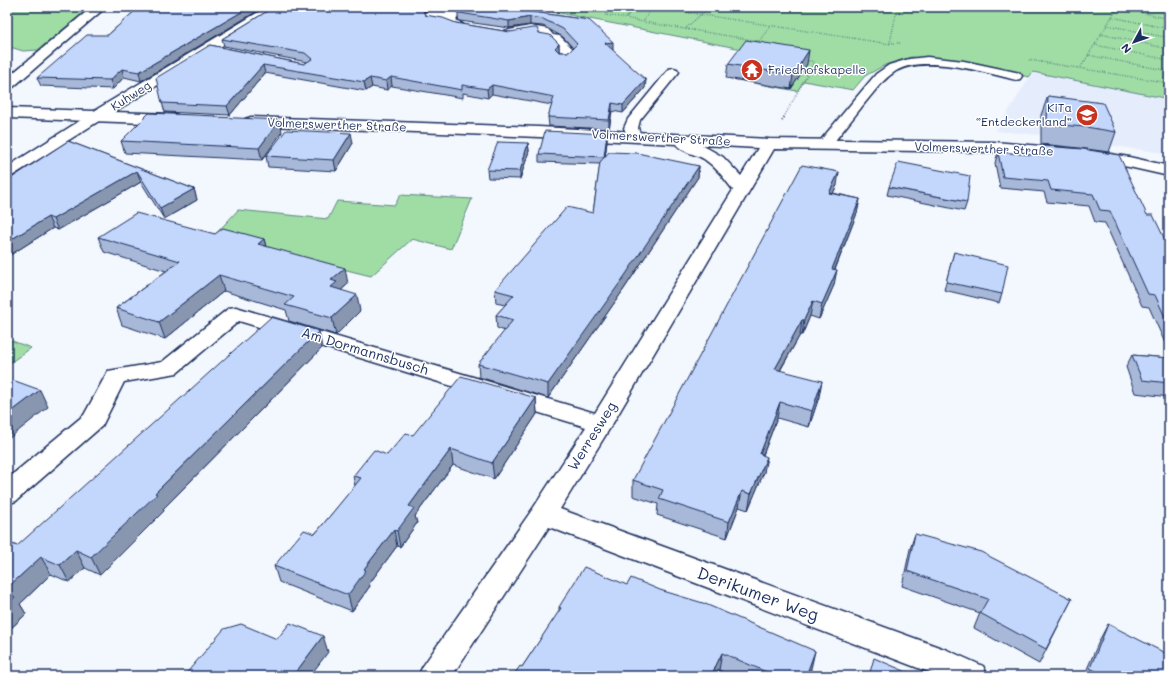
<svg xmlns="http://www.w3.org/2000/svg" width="1176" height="683" viewBox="0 0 1176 683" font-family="Mali,sans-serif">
<rect width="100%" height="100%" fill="#f3f7fe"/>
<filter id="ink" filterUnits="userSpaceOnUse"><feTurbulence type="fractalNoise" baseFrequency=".025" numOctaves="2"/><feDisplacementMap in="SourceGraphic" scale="8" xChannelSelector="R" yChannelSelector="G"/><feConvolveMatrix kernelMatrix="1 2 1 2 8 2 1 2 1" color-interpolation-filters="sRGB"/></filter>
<g filter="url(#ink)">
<path fill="#e5edfd" d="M 1033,72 L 1169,99 L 1169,154 L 1041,135 L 996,131 Z"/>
<g fill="#a0dda5" stroke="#5e8682">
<path d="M 7,7 L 90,7 L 38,50 L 23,51 L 7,46 Z"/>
<path d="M 529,7 L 1169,7 L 1169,99 L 1033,72 L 1029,77 L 941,59 L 911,57 L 885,65 L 865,76 L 853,90 L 804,81 L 797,91 L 727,78 L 747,50 Z"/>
<path d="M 400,195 L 472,199 L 451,249 L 412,239 L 371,276 L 213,237 L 238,210 L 328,219 L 337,201 L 395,205 Z"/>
<path d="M 7,339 L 31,348 L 7,365 Z"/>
</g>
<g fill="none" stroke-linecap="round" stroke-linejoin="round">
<g stroke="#1b2f5e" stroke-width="3">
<g id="service">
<path d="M 927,57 L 964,61 L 1020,73 L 1022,76 L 1020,79 L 1016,80 C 986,73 924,54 896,71 C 883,79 874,92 864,104 C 853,118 841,133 830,147 L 820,147 L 818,144 L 820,141 L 876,74 L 889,65 L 909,59 Z"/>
<path d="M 673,68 L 677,69 L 679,72 L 640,120 L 638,128 L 641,136 L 639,139 L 629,139 L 624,128 L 628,119 L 669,69 Z"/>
<path d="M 97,112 L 102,113 L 103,116 L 102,119 L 12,176 L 7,177 L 7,167 L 92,113 Z"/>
</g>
</g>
<g stroke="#1b2f5e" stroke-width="3">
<g id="minor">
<path d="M 267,7 L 282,7 L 280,10 L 114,112 L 174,114 L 180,116 L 182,119 L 180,122 L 174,124 L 7,118 L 7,108 L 94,111 Z"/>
<path d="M 443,8 L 457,11 L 459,16 L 456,20 L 464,25 L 462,28 L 457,29 L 444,24 L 427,22 L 424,15 L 425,12 Z"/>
<path d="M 530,26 L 548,29 L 553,35 L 560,36 L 576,52 C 572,58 567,61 559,59 L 557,56 L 561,52 L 551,42 L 540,40 L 539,35 C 528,34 516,40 504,37 L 502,34 L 504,31 Z"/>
<path d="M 251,117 L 539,127 L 769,139 L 994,142 L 1079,149 L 1129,157 L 1169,166 L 1169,176 L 1129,167 L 1079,159 L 994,152 L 774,149 L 613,423 L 560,509 L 947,650 L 983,666 L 988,676 L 939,676 L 549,527 L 452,676 L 418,676 L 423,666 L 534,507 L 586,427 L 239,321 L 177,373 L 124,382 L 102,426 L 16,501 L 7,504 L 7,479 L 84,415 L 108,371 L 162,362 L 229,308 L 236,307 L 595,413 L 733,190 C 724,178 716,167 704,159 C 696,154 681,152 676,144 L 539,137 L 245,125 L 243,122 L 245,119 ZM 702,145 L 758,148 L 741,176 L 723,157 Z"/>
</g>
</g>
<g stroke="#1b2f5e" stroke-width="3">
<path id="secondary" d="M 92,7 L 106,7 L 12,88 L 7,89 L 7,78 Z"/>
</g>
<g stroke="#1b2f5e" stroke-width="1.5" stroke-dasharray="0.5 2" stroke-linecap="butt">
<path d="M 611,7 L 605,15 L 626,18 L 634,7"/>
<path d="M 652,7 L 890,44"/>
<path d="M 652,7 L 643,22 L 685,29 L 709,7"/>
<path d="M 1118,7 L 1169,19"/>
<path d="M 1152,7 L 1169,11"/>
<path d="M 1112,17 L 1169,29"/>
<path d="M 626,18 L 643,22"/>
<path d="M 1107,25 L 1169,38"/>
<path d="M 686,29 L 759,41"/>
<path d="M 1101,34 L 1169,49"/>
<path d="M 900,43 L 890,43 L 896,14 L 902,7"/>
<path d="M 756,45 L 770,27"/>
<path d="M 1095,45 L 1169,60"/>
<path d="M 7,48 L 14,50"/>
<path d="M 1088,55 L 1169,71"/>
<path d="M 1029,60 L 1169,83"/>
<path d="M 1081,67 L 1118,7"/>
<path d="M 784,117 L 814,62 L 806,60"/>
</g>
<path stroke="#1b2f5e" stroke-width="2" stroke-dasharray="1 2.5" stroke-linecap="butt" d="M 782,121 L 785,116"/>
<use href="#service" fill="#fff" fill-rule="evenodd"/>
<use href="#minor" fill="#fff" fill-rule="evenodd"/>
<use href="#secondary" fill="#fff" fill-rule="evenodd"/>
</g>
<g fill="#a8b8d8" stroke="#1b2f5e">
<path d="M 139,7 L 264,7 L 141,81 L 124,77 L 113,89 L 41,86 L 37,78 L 108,35 Z"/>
<path d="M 274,7 L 441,7 L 425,11 L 424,13 L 425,15 L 456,23 L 510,32 L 539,33 L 559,44 L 559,52 L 569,52 L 573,48 L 563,37 L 543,26 L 530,25 L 509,28 L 460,21 L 458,19 L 458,11 L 457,10 L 446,7 L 498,7 L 589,20 L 613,50 L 612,50 L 645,88 L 623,113 L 612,111 L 609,129 L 549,126 L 548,117 L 552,105 L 492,94 L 488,98 L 463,93 L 463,98 L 392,86 L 387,90 L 372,87 L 366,91 L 265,73 L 230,115 L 165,112 L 162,103 L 210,45 L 304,64 L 307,62 L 224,46 L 222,39 Z"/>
<path d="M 728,64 L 807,64 L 791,89 L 726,78 Z"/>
<path d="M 1048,96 L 1116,132 L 1109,152 L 1079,148 L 1041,144 L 1041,115 Z"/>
<path d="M 217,117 L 282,132 L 262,160 L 125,153 L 121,141 Z"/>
<path d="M 607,134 L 607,142 L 605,157 L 699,166 L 698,177 L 624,289 L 548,398 L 479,377 L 478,364 L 505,331 L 497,328 L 496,315 L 505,305 L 496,303 L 495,290 L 593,213 L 600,164 L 539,162 L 539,154 Z"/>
<path d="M 68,141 L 194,189 L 197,200 L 164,219 L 141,182 L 58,230 L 53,228 L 7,257 Z"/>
<path d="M 353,143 L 336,171 L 268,167 L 266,156 Z"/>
<path d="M 528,143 L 529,151 L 520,179 L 488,178 L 487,170 Z"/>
<path d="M 1044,146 L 1147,215 L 1169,248 L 1169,352 L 1149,307 L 1142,306 L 1105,223 L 1095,222 L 1089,206 L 1047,202 L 1044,192 L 1000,188 L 995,163 L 998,152 L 1041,156 Z"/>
<path d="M 837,185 L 833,193 L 860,199 L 857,213 L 835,270 L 834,285 L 819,319 L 810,316 L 802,335 L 800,335 L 780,371 L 819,397 L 809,427 L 777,418 L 763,455 L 764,472 L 748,510 L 739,507 L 727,538 L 657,515 L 658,504 L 633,496 L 633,480 Z"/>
<path d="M 889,187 L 967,202 L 964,211 L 887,195 Z"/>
<path d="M 215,234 L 264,239 L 266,247 L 348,284 L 341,290 L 360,311 L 336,335 L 289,321 L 286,310 L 224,291 L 165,339 L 122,325 L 116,308 L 166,271 L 104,252 L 98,237 Z"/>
<path d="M 954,252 L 1002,294 L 999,303 L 944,290 Z"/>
<path d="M 322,348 L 163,509 L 164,511 L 100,575 L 85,568 L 69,582 L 51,574 L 20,604 L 26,614 L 7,632 L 7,542 L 17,546 Z"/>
<path d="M 1132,355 L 1169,358 L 1169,397 L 1135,393 L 1126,367 Z"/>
<path d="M 536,398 L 537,414 L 494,479 L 453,465 L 415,516 L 417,523 L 400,547 L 397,546 L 369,584 L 370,586 L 352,611 L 279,582 L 274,566 L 315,534 L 355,486 L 353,476 L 387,455 L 413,435 Z"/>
<path d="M 915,534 L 1072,599 L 1039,664 L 974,628 L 980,613 L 902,586 L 910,549 Z"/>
<path d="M 559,607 L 811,669 L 808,676 L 733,676 L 719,670 L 717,676 L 513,676 L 522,667 L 559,612 Z"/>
<path d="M 1108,624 L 1169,676 L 1084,676 L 1100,639 Z"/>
</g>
<g fill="#8896b0" stroke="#1b2f5e">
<path d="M 250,7 L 264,7 L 141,81 L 139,72 Z"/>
<path d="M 422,7 L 441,7 L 425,11 L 423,16 Z"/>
<path d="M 530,17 L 530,25 L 509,28 L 509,21 Z"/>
<path d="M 613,42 L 613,50 L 605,51 L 605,43 Z"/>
<path d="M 559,44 L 559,52 L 556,56 L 555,48 Z"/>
<path d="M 809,50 L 807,64 L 791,89 L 793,75 Z"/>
<path d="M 263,65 L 265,73 L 230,115 L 227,106 Z"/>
<path d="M 122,69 L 124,77 L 113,89 L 110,80 Z"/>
<path d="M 391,77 L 392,86 L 387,90 L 386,81 Z"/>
<path d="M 370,78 L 372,87 L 366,91 L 364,82 Z"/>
<path d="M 646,80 L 645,88 L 623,113 L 623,105 Z"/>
<path d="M 492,85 L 492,94 L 488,98 L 487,89 Z"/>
<path d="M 612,103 L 612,111 L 609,129 L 609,120 Z"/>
<path d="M 280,120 L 282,132 L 262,160 L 259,148 Z"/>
<path d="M 351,133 L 353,143 L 336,171 L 334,160 Z"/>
<path d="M 607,134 L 607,142 L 604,165 L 604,157 Z"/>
<path d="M 528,143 L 529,151 L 520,179 L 520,171 Z"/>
<path d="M 699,166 L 698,177 L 624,289 L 548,398 L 548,384 Z"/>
<path d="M 137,171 L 141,182 L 58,230 L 53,219 Z"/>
<path d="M 839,172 L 837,185 L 827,206 L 829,193 Z"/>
<path d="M 194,189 L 197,200 L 164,219 L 160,208 Z"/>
<path d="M 860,199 L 857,213 L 829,284 L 832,269 Z"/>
<path d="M 48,217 L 53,228 L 7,257 L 7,242 Z"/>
<path d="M 264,239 L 268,255 L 258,244 Z"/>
<path d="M 345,268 L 348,284 L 339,292 L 331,287 L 331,280 Z"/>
<path d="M 837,270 L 834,285 L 819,319 L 822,304 Z"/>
<path d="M 219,275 L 224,291 L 165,339 L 159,322 Z"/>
<path d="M 357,295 L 360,311 L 336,335 L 332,318 Z"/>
<path d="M 813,301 L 810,316 L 802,335 L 804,320 Z"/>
<path d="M 802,320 L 800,335 L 772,384 L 775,369 Z"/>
<path d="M 319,331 L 322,348 L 163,509 L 164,511 L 100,575 L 91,557 L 155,493 Z"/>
<path d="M 822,381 L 819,397 L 809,427 L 812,411 Z"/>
<path d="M 40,390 L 48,407 L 7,440 L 7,415 Z"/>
<path d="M 536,398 L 537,414 L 494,479 L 492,463 Z"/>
<path d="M 780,402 L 777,418 L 757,470 L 760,454 Z"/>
<path d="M 451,449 L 453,465 L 415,516 L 417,523 L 400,547 L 397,531 L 409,506 Z"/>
<path d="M 767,457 L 764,472 L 748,510 L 751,494 Z"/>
<path d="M 742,491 L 739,507 L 727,538 L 729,522 Z"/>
<path d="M 394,530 L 397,546 L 369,584 L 370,586 L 352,611 L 348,595 L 364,569 Z"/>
<path d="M 76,550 L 85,568 L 69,582 L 60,565 Z"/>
<path d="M 41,557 L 51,574 L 20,604 L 26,614 L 7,632 L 7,588 Z"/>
<path d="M 323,636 L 328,652 L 310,676 L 293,676 Z"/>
<path d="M 815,651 L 811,669 L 808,676 L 806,676 Z"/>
<path d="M 722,653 L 719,670 L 717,676 L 711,676 Z"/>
</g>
<g fill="#c3d6fb" stroke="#1b2f5e">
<path d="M 139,7 L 250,7 L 139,72 L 122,69 L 110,80 L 37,78 L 87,35 L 108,35 Z"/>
<path d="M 274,7 L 422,7 L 422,8 L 425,15 L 443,18 L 456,23 L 510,32 L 532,28 L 537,28 L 539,33 L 550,35 L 559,44 L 555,48 L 559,52 L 569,52 L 577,44 L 563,29 L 543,19 L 530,17 L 509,21 L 460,13 L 458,12 L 460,8 L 459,7 L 498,7 L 589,20 L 613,42 L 605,43 L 646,80 L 623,105 L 612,103 L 609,120 L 548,117 L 554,97 L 492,85 L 487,89 L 462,85 L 462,90 L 391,77 L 386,81 L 370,78 L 364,82 L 263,65 L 227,106 L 162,103 L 156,78 L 210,45 L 304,64 L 312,59 L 305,53 L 222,39 Z"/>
<path d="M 746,40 L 809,50 L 793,75 L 728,64 Z"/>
<path d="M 1048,96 L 1103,103 L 1116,132 L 1086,127 L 1047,124 Z"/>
<path d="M 149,113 L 216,116 L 215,117 L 280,120 L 259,148 L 121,141 Z"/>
<path d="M 286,130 L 351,133 L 334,160 L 266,156 Z"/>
<path d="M 545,131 L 607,134 L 604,157 L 539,154 Z"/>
<path d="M 68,141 L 194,189 L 160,208 L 137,171 L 53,219 L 48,217 L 7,242 L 7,181 Z"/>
<path d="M 498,142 L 528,143 L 520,171 L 487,170 Z"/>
<path d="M 1044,146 L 1083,149 L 1119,155 L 1147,215 L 1153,215 L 1169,248 L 1169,326 L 1155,295 L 1148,294 L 1110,211 L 1100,210 L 1093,194 L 1051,190 L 1048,181 L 1003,177 L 998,152 L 1044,156 Z"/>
<path d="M 609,152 L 637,153 L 699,166 L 624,277 L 548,384 L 478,364 L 513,320 L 496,315 L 514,295 L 495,290 L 567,207 L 593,213 L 600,162 Z"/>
<path d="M 898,162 L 970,176 L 967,202 L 889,187 Z"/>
<path d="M 802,165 L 839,172 L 829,193 L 860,199 L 832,269 L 837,270 L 822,304 L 813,301 L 804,320 L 802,320 L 775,369 L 822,381 L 812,411 L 780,402 L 760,454 L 767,457 L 751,494 L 742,491 L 729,522 L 659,499 L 663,490 L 633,480 Z"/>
<path d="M 136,213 L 215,234 L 223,228 L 264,239 L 258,244 L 345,268 L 331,280 L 337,282 L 331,287 L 357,295 L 332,318 L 285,305 L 294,297 L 219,275 L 159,322 L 116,308 L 180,261 L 98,237 Z"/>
<path d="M 954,252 L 1008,265 L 1002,294 L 946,282 Z"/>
<path d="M 271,317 L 319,331 L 155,493 L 157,494 L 91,557 L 76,550 L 60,565 L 41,557 L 7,588 L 7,542 L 17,546 Z"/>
<path d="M 1132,355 L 1169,358 L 1169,383 L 1142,380 Z"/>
<path d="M 461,376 L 536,398 L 492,463 L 451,449 L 409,506 L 414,508 L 397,531 L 394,530 L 364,569 L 366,570 L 348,595 L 274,566 L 304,530 L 315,534 L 361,478 L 353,476 L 374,450 L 387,455 L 406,433 L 413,435 Z"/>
<path d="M 7,378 L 40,390 L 7,415 Z"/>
<path d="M 915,534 L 981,552 L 1072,599 L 1046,649 L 980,613 L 988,599 L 907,571 Z"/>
<path d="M 584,567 L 627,585 L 631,578 L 660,590 L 703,603 L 815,651 L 806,676 L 776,676 L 722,653 L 711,676 L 669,676 L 662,673 L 660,676 L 513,676 L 520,666 L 522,667 L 561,608 L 559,607 Z"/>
<path d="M 7,593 L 15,597 L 7,605 Z"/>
<path d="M 290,623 L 323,636 L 293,676 L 184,676 L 224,629 L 241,624 L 277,639 Z"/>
<path d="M 1108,624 L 1169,655 L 1169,676 L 1105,676 L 1090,668 Z"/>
<path d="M 874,658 L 916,676 L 869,676 Z"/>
</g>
</g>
<defs>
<g id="temple-disc" transform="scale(1.15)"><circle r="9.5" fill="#c8321e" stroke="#fff"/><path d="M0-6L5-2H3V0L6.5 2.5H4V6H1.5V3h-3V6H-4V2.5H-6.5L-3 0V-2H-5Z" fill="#fff"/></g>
<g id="school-disc" transform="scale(1.15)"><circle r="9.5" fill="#c8321e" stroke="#fff"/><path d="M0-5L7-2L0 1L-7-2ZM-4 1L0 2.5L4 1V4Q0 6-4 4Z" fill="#fff"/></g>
</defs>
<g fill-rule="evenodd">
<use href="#temple-disc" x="752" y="70"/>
<use href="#school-disc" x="1087" y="115"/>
</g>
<g text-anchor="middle" stroke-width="3" stroke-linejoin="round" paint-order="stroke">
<g font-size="12" fill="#1b2f5e" stroke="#fff" text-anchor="start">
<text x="768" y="74">Friedhofskapelle</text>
<text x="1072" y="112" text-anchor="end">KiTa<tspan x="1072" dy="14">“Entdeckerland”</tspan></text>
</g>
<g font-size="12" fill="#1b2f5e" stroke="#fff">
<text transform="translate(131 96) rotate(-32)" y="4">Kuhweg</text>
<text transform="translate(337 125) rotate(2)" y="4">Volmerswerther Straße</text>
<text transform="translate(661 138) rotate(3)" y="4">Volmerswerther Straße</text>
<text transform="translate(984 149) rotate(2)" y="4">Volmerswerther Straße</text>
</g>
<g font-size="14" fill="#1b2f5e" stroke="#fff">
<text transform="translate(365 351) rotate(17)" y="5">Am Dormannsbusch</text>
<text transform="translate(592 436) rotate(-58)" y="5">Werresweg</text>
</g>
<g font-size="17" fill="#1b2f5e" stroke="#fff">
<text transform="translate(758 594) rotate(20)" y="6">Derikumer Weg</text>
</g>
</g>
<rect width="1176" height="683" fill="none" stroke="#fff" stroke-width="24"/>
<rect x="12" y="12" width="1152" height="659" fill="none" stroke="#1b2f5e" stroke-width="1.5" filter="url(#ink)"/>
<g transform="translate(1134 42) rotate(230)" stroke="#ffffff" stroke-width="3" paint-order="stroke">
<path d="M0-3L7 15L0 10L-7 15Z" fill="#1b2f5e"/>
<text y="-6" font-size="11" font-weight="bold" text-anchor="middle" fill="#1b2f5e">N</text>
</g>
</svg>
